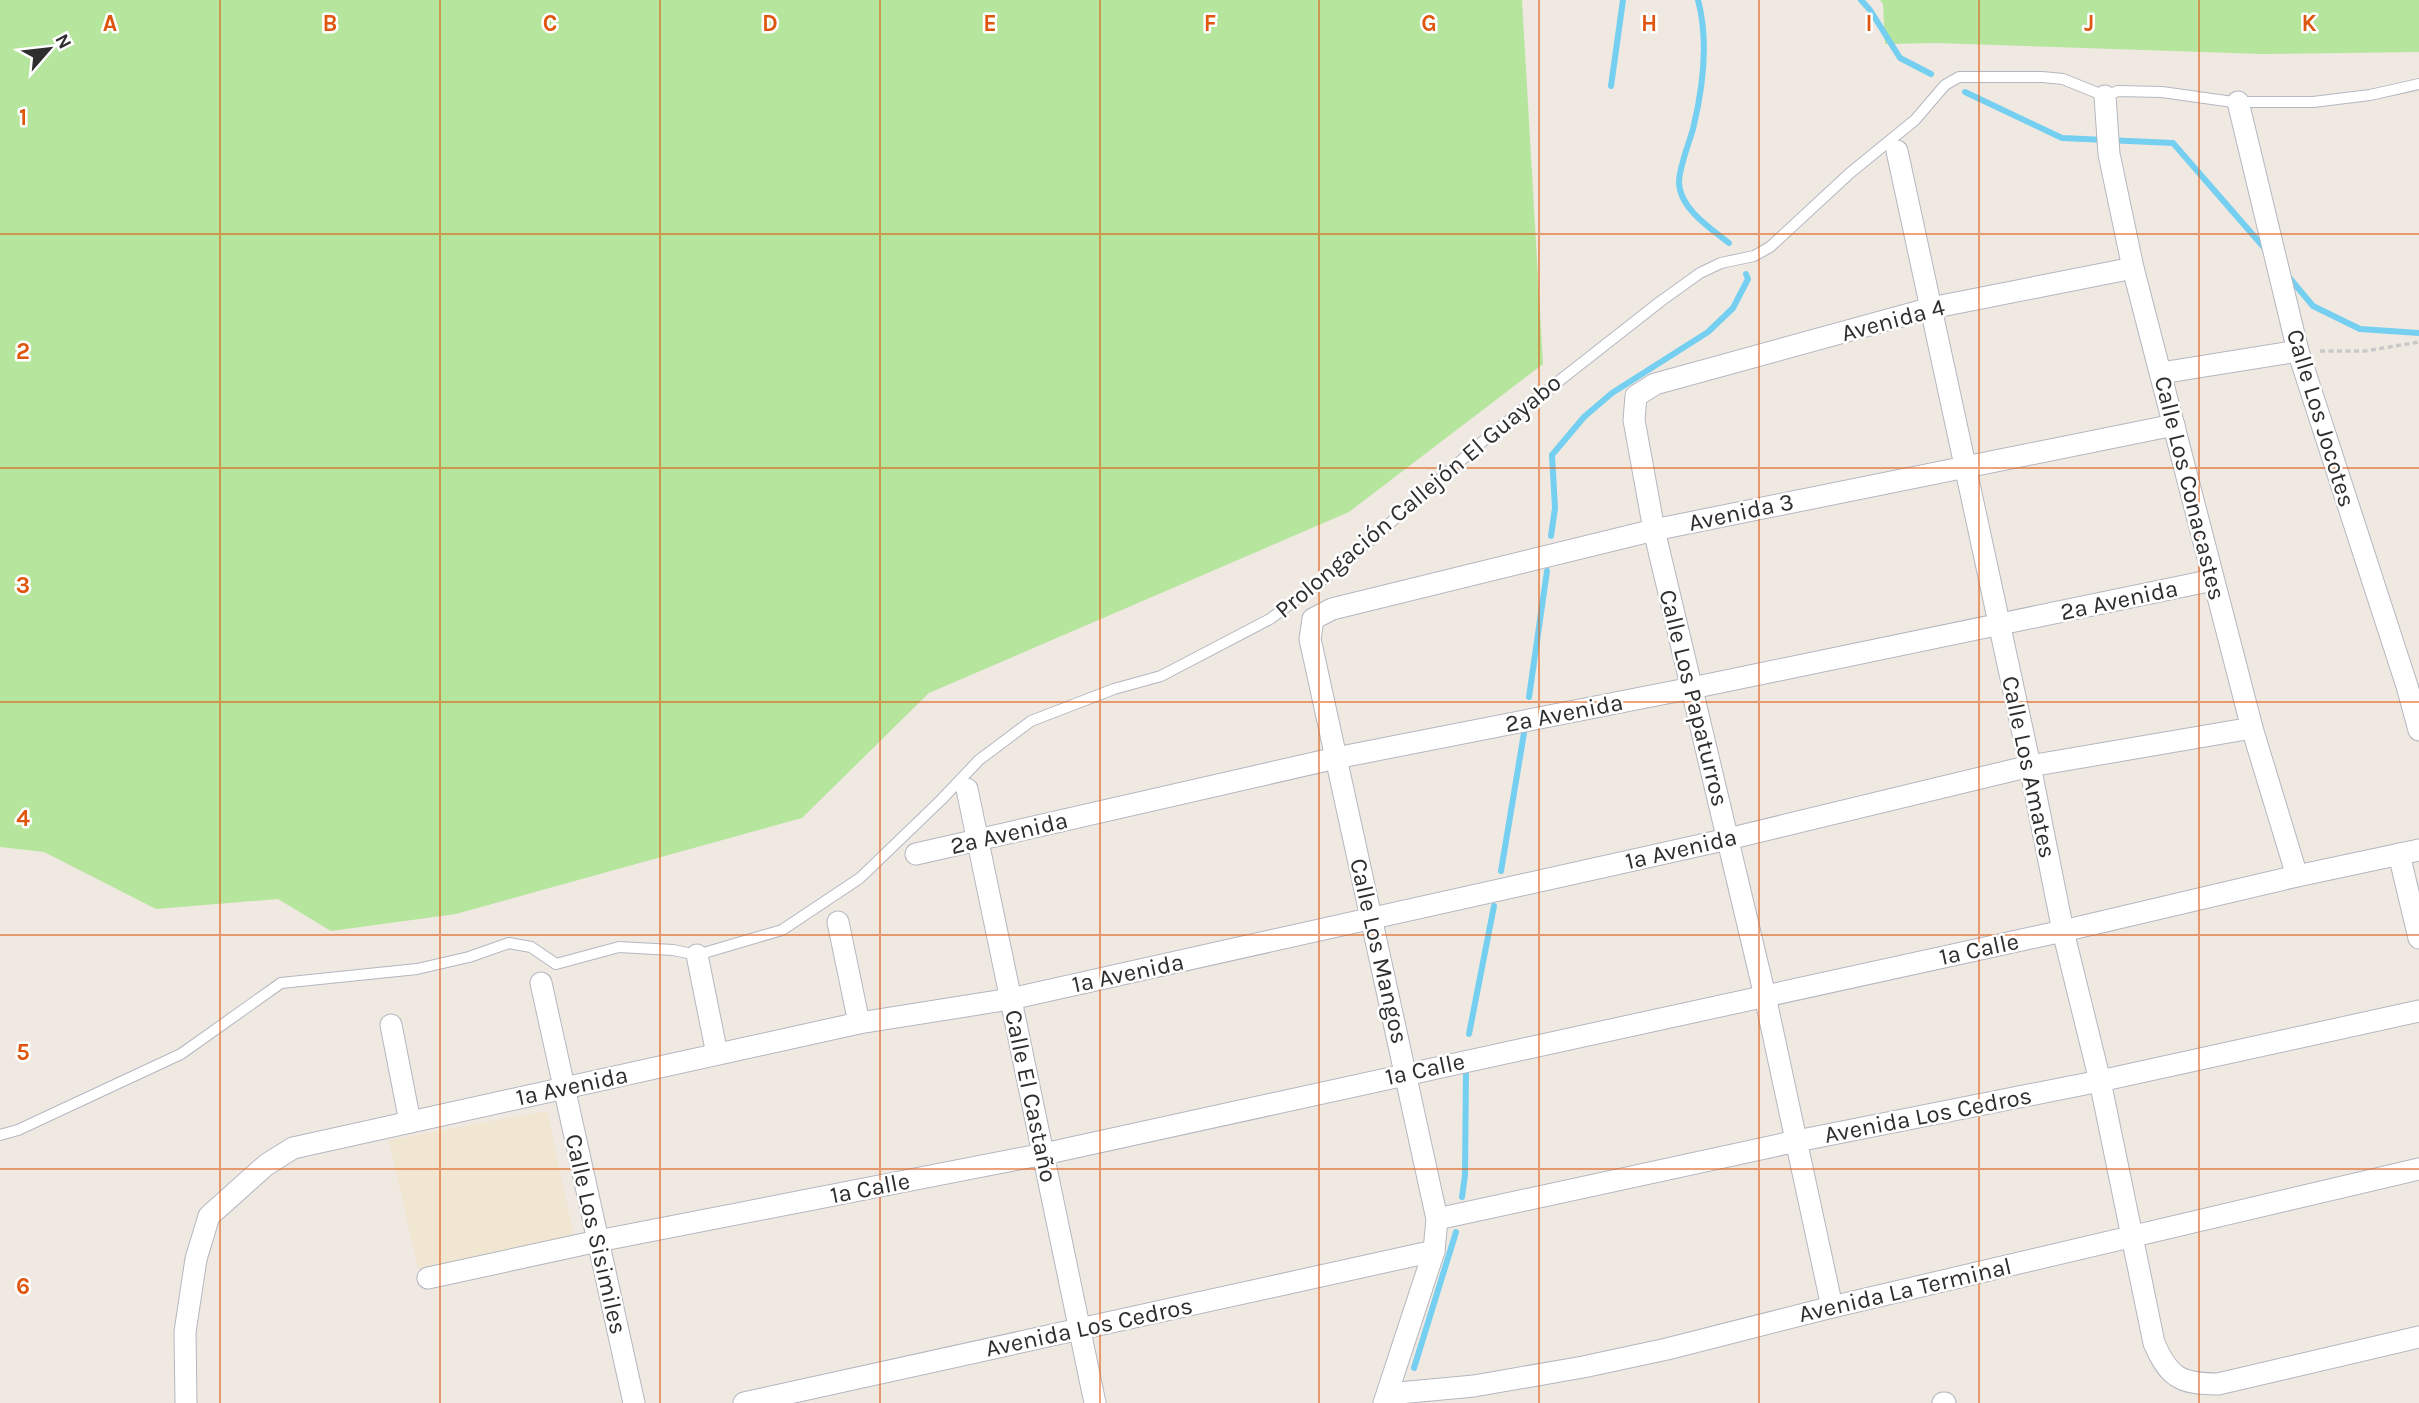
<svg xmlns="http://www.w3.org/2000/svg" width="2419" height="1403" viewBox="0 0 2419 1403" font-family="Karla,sans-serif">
<rect width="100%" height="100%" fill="#efe9e1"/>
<path fill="#f0e6d1" d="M 547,1111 L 574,1236 L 418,1269 L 389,1140 Z"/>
<g fill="#b6e59e">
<path d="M 0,0 L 1522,0 L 1543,364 L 1349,512 L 929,693 L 802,818 L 456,914 L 331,931 L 278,899 L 156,909 L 44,852 L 0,847 Z"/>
<path d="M 1880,0 L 2419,0 L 2419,52 L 2261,54 L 1937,43 L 1885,44 L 1883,4 Z"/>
</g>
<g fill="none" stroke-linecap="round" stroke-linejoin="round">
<g stroke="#75cff0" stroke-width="6">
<path d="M 1698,0 C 1709,41 1703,88 1693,129 C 1689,143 1679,168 1679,182 C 1679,208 1711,229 1729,243"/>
<path d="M 1861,0 L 1870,10 L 1900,58 L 1931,74"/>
<path d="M 1611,86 L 1623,0"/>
<path d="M 1965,92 L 2062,138 L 2173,143 L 2267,251"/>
<path d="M 2287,275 L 2313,306 L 2360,329 L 2419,333"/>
<path d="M 1551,536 L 1555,508 L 1552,455 L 1584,417 L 1612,393 L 1708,332 L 1733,308 L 1748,279 L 1746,274"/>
<path d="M 1529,697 L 1547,571"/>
<path d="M 1501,871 L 1524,733"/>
<path d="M 1469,1034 L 1494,906"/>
<path d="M 1462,1197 L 1465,1175 L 1466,1069"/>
<path d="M 1414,1368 L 1456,1232"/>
</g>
<g stroke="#b4b7c1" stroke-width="12">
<path id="lane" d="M 0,1135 L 18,1130 L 181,1054 L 281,983 L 417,969 L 469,957 L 509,943 L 531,947 L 556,964 L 619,947 L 673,950 L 697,955 L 782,930 L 860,878 L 941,800 L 979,760 L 1031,721 L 1114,689 L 1161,676 L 1270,619 L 1339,568 L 1490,435 L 1661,301 L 1700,273 L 1721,263 L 1754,256 L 1770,247 L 1850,173 L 1915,120 L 1945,85 L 1959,77 L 2042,77 L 2063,79 L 2105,96 L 2118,91 L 2162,92 L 2233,102 L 2313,102 L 2370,95 L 2419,84"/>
</g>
<g stroke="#b4b7c1" stroke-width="23">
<g id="street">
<path d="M 2105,96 L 2109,154 L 2133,268 L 2252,728 L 2297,876"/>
<path d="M 2238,102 L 2298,351 L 2407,686 L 2419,730"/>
<path d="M 1897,151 L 2030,766 L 2063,931 L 2100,1081 L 2154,1343 C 2169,1378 2181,1384 2218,1384 L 2419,1337"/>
<path d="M 2161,373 L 2298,351"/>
<path d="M 967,789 L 1095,1403"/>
<path d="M 916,854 L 1336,758 L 1692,688 L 2213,580"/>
<path d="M 2399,854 L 2419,938"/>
<path d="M 838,922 L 859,1023"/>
<path d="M 697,955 L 717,1054"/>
<path d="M 541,983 L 634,1403"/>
<path d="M 391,1025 L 410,1122"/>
<path d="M 1437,1219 L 1797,1141 L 2100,1081 L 2419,1011"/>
<path d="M 428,1278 L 598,1241 L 1044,1154 L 2063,931 L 2297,876 L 2419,850"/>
<path d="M 1832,1307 L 1765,996 L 1654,530 L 1634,420 L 1636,396 L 1655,384 L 1931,308 L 2133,268"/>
<path d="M 1388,1394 L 1474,1386 L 1583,1367 L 1667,1349 L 1832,1307 L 2419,1169"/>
<path d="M 186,1403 L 185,1332 L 196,1259 L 209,1216 L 266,1165 L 293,1148 L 859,1023 L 1010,999 L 1728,839 L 2030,766 L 2252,728"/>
<path d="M 744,1403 L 1434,1251"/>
<path d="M 1384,1403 L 1434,1251 L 1437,1219 L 1310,639 L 1313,619 L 1332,609 L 1654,530 L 2174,425"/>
<path d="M 1943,1403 L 1945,1403"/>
</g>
</g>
<path stroke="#c9c9c9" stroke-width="3.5" stroke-dasharray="5 3.5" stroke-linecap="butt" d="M 2320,351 L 2365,351 L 2419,342"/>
<use href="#lane" stroke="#fff" stroke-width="10"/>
<use href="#street" stroke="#fff" stroke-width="21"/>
</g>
<path fill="none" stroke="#df570e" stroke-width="2" stroke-opacity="0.55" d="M 220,0 L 220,1403M 440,0 L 440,1403M 660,0 L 660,1403M 880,0 L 880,1403M 1100,0 L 1100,1403M 1319,0 L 1319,1403M 1539,0 L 1539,1403M 1759,0 L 1759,1403M 1979,0 L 1979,1403M 2199,0 L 2199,1403M 0,234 L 2419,234M 0,468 L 2419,468M 0,702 L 2419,702M 0,935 L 2419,935M 0,1169 L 2419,1169"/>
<g text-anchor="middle" stroke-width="5" stroke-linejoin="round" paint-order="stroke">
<g font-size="24" fill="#2e2e2e" stroke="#fff">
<text transform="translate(1893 320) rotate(-15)" y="8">Avenida 4</text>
<text transform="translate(2321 418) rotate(73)" y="8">Calle Los Jocotes</text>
<text transform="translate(2190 488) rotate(76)" y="8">Calle Los Conacastes</text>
<text transform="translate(1418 496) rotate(-40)" y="8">Prolongación Callejón El Guayabo</text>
<text transform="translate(1741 512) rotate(-12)" y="8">Avenida 3</text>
<text transform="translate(2119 600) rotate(-12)" y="8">2a Avenida</text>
<text transform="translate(1694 698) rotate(76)" y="8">Calle Los Papaturros</text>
<text transform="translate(1564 713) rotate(-11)" y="8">2a Avenida</text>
<text transform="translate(2029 767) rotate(78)" y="8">Calle Los Amates</text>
<text transform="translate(1009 833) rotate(-13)" y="8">2a Avenida</text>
<text transform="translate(1681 849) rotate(-13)" y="8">1a Avenida</text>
<text transform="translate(1979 949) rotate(-12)" y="8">1a Calle</text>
<text transform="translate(1379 951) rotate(77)" y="8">Calle Los Mangos</text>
<text transform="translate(1128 973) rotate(-12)" y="8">1a Avenida</text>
<text transform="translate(1425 1069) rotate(-12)" y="8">1a Calle</text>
<text transform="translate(572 1086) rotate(-12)" y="8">1a Avenida</text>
<text transform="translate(1031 1096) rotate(78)" y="8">Calle El Castaño</text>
<text transform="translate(1928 1115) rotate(-11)" y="8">Avenida Los Cedros</text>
<text transform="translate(870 1188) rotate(-11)" y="8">1a Calle</text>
<text transform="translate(596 1234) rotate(77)" y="8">Calle Los Sisimiles</text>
<text transform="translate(1905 1290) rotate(-13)" y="8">Avenida La Terminal</text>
<text transform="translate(1089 1327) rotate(-12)" y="8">Avenida Los Cedros</text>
</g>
</g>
<g font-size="23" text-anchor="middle" font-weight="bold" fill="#df570e" stroke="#fff" stroke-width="5" stroke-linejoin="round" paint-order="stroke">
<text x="110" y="31">A</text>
<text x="330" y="31">B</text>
<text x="550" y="31">C</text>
<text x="770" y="31">D</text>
<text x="990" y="31">E</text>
<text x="1210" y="31">F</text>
<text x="1429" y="31">G</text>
<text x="1649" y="31">H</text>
<text x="1869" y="31">I</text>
<text x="2089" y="31">J</text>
<text x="2309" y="31">K</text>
<text x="23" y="125">1</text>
<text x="23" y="359">2</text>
<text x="23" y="593">3</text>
<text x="23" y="826">4</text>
<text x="23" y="1060">5</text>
<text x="23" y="1294">6</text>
</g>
<g transform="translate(49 49) rotate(62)" stroke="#ffffff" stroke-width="5" paint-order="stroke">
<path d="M0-5L12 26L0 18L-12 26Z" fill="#2e2e2e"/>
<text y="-10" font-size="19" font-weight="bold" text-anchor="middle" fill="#2e2e2e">N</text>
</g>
</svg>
